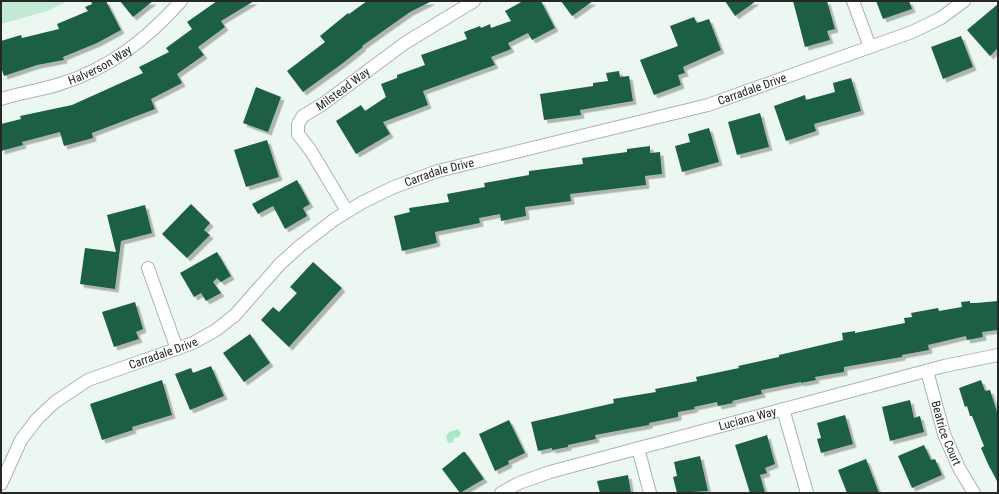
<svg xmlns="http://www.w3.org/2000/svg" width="999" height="494" viewBox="0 0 999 494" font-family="'Roboto Condensed',sans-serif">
<defs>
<filter id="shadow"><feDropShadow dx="3.5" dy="3.5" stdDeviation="0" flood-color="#0004"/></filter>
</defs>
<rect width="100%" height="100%" fill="#edf7f2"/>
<path fill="#c2e9d4" d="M 1,1 L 68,1 L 47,11 L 1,24 Z"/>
<path fill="#a7e9c7" d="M 458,429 L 461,433 L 459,437 L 454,438 L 453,442 L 448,443 L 446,437 L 449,432 Z"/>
<g fill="#1d5f44" filter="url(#shadow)">
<path d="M 91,1 L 106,1 L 121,30 L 97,43 L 63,57 L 64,60 L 37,65 L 4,76 L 1,67 L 1,41 L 21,35 L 22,38 L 59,29 L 57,24 L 88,11 L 85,7 L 92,4 Z"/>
<path d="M 120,1 L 153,1 L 133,17 Z"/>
<path d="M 217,1 L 254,1 L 221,21 L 225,27 L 198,47 L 204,55 L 177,74 L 182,83 L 151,99 L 155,109 L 92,133 L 93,138 L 64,146 L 60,132 L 22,142 L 23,145 L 1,151 L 1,124 L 21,119 L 20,116 L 72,105 L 143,73 L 139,67 L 169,52 L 166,48 L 192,29 L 187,22 Z"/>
<path d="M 367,1 L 432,1 L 410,12 L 362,46 L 363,47 L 343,63 L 303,92 L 287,71 L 325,42 L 320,36 L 348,13 L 349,14 Z"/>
<path d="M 523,1 L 541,1 L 555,28 L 532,40 L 528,33 L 508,43 L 511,49 L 491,57 L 495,65 L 423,91 L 428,105 L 383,122 L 390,134 L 356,154 L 336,121 L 361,105 L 365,111 L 386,97 L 381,84 L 397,78 L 397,75 L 425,65 L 421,55 L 467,39 L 464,32 L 480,26 L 481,28 L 490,24 L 491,28 L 511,21 L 505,11 Z"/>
<path d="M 561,1 L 593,1 L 572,16 Z"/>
<path d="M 725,1 L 756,1 L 735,16 Z"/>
<path d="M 793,1 L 827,1 L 835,29 L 827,31 L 830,40 L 805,47 Z"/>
<path d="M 876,1 L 909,1 L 912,9 L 883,19 Z"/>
<path d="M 998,4 L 998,48 L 990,56 L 967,30 Z"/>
<path d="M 694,17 L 697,23 L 709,19 L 721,50 L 683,67 L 685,73 L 678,75 L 681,85 L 654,95 L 640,60 L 678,46 L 670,26 Z"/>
<path d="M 961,36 L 973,67 L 943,79 L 931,47 Z"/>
<path d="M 619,71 L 620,77 L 629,76 L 633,101 L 580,110 L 581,115 L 544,120 L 540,94 L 593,86 L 593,83 L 608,81 L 606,73 Z"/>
<path d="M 851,78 L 861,111 L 814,124 L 816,131 L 786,141 L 774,106 L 805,95 L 806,100 L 835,92 L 833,83 Z"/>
<path d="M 256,87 L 281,97 L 268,132 L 243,123 Z"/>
<path d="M 760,113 L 769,147 L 737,155 L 728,122 Z"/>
<path d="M 709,128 L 719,162 L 682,172 L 675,146 L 690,142 L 688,134 Z"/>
<path d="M 267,140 L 279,177 L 246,187 L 234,150 Z"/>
<path d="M 650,146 L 650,153 L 660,152 L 662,174 L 645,176 L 646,185 L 570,194 L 571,201 L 525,207 L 526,216 L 501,221 L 500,214 L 479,218 L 480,223 L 435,232 L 437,243 L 402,251 L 394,216 L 410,212 L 409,208 L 449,202 L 447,194 L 485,187 L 484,183 L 529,175 L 529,171 L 583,164 L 582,158 L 627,152 L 627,149 Z"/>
<path d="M 297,180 L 310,204 L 303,208 L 307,216 L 285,229 L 273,206 L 258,214 L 252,204 Z"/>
<path d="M 191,204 L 210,223 L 204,230 L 210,235 L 187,258 L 162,234 Z"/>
<path d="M 145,205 L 152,233 L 121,241 L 115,289 L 80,284 L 85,248 L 116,252 L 107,215 Z"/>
<path d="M 217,252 L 231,276 L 221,282 L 217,278 L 213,282 L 221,293 L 206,301 L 201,293 L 194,297 L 180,273 Z"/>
<path d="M 313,262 L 342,288 L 289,347 L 261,320 L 273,307 L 279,312 L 297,293 L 290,287 Z"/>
<path d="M 970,301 L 970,303 L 976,303 L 998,301 L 998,330 L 982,332 L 983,337 L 967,340 L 966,336 L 928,345 L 929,350 L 902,355 L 902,357 L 844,367 L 844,372 L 815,377 L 816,380 L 801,383 L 801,382 L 761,390 L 762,394 L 732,401 L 733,403 L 718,406 L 717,402 L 694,407 L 695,409 L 678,412 L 678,417 L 649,423 L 649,425 L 595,435 L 596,439 L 568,445 L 568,447 L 552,450 L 552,448 L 538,451 L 531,422 L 614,403 L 613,399 L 656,392 L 655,389 L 697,381 L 696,377 L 739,368 L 738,366 L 779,357 L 779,355 L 843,340 L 842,333 L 855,331 L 855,333 L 905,323 L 904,318 L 912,317 L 911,313 L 938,308 L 939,311 L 962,307 L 961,302 Z"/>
<path d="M 135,302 L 143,329 L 136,332 L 139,339 L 114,347 L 102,312 Z"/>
<path d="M 250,334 L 270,363 L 244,382 L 223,353 Z"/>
<path d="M 211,366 L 224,396 L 190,410 L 175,374 L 191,368 L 193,373 Z"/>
<path d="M 162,380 L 172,415 L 132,427 L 133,430 L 102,440 L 90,404 Z"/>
<path d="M 981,380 L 985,391 L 990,390 L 998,415 L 998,483 L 988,464 L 981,448 L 984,446 L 972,416 L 970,416 L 967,406 L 965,407 L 959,388 Z"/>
<path d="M 910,400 L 914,418 L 920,416 L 924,432 L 890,441 L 882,407 Z"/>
<path d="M 845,415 L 853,444 L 821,453 L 817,439 L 821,438 L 817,423 Z"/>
<path d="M 509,420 L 525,453 L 508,461 L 509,464 L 495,471 L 479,434 Z"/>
<path d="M 767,435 L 775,464 L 765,468 L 767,473 L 760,475 L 765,493 L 750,493 L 735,445 Z"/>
<path d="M 924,445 L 931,460 L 935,459 L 942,475 L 912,488 L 898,456 Z"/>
<path d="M 463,452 L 465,452 L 484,479 L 460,493 L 442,469 Z"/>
<path d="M 700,456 L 708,491 L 677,493 L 673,477 L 677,476 L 674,462 Z"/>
<path d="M 866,459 L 879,493 L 847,493 L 838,470 Z"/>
<path d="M 628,475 L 631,493 L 600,493 L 597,481 Z"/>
</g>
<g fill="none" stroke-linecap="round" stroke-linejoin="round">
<g stroke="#aab3ae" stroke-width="14">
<g id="minor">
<path d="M 853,1 L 870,47"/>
<path id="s1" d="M 1,99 C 20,93 41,90 60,84 C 109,69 147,39 181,1"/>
<path id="s2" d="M 347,211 L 311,151 L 298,134 L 298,124 L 303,116 L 323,104 L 405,43 L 474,1"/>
<path d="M 148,268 L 177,349"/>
<path id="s3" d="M 927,371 L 944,434 L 959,468 L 974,493"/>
<path d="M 783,409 L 807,493"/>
<path d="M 638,448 L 650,493"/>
<path id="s4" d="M 1,484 L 21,440 L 37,419 L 55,402 L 88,380 L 193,343 L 216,330 L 235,315 L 280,264 L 300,246 L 335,219 L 363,202 L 394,187 L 438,171 L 708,105 L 912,32 L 941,18 L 964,1"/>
<path id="s5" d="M 501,493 L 519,483 L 550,472 L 944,366 L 998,355"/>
</g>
</g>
<use href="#minor" stroke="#fff" stroke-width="12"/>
</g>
<g text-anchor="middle" stroke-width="4" stroke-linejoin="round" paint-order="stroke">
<g font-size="12" fill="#252826" stroke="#fff">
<text dy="4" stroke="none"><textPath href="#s1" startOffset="105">Halverson Way</textPath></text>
<text dy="4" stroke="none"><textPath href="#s2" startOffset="159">Milstead Way</textPath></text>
<text dy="4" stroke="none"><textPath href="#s4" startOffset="879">Carradale Drive</textPath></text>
<text dy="4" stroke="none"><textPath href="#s4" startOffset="555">Carradale Drive</textPath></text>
<text dy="4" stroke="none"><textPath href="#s4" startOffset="219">Carradale Drive</textPath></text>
<text dy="4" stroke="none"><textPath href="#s5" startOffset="258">Luciana Way</textPath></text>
<text dy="4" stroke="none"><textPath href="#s3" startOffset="65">Beatrice Court</textPath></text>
</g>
</g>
<rect width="999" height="494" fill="none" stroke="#252826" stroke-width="4"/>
</svg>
